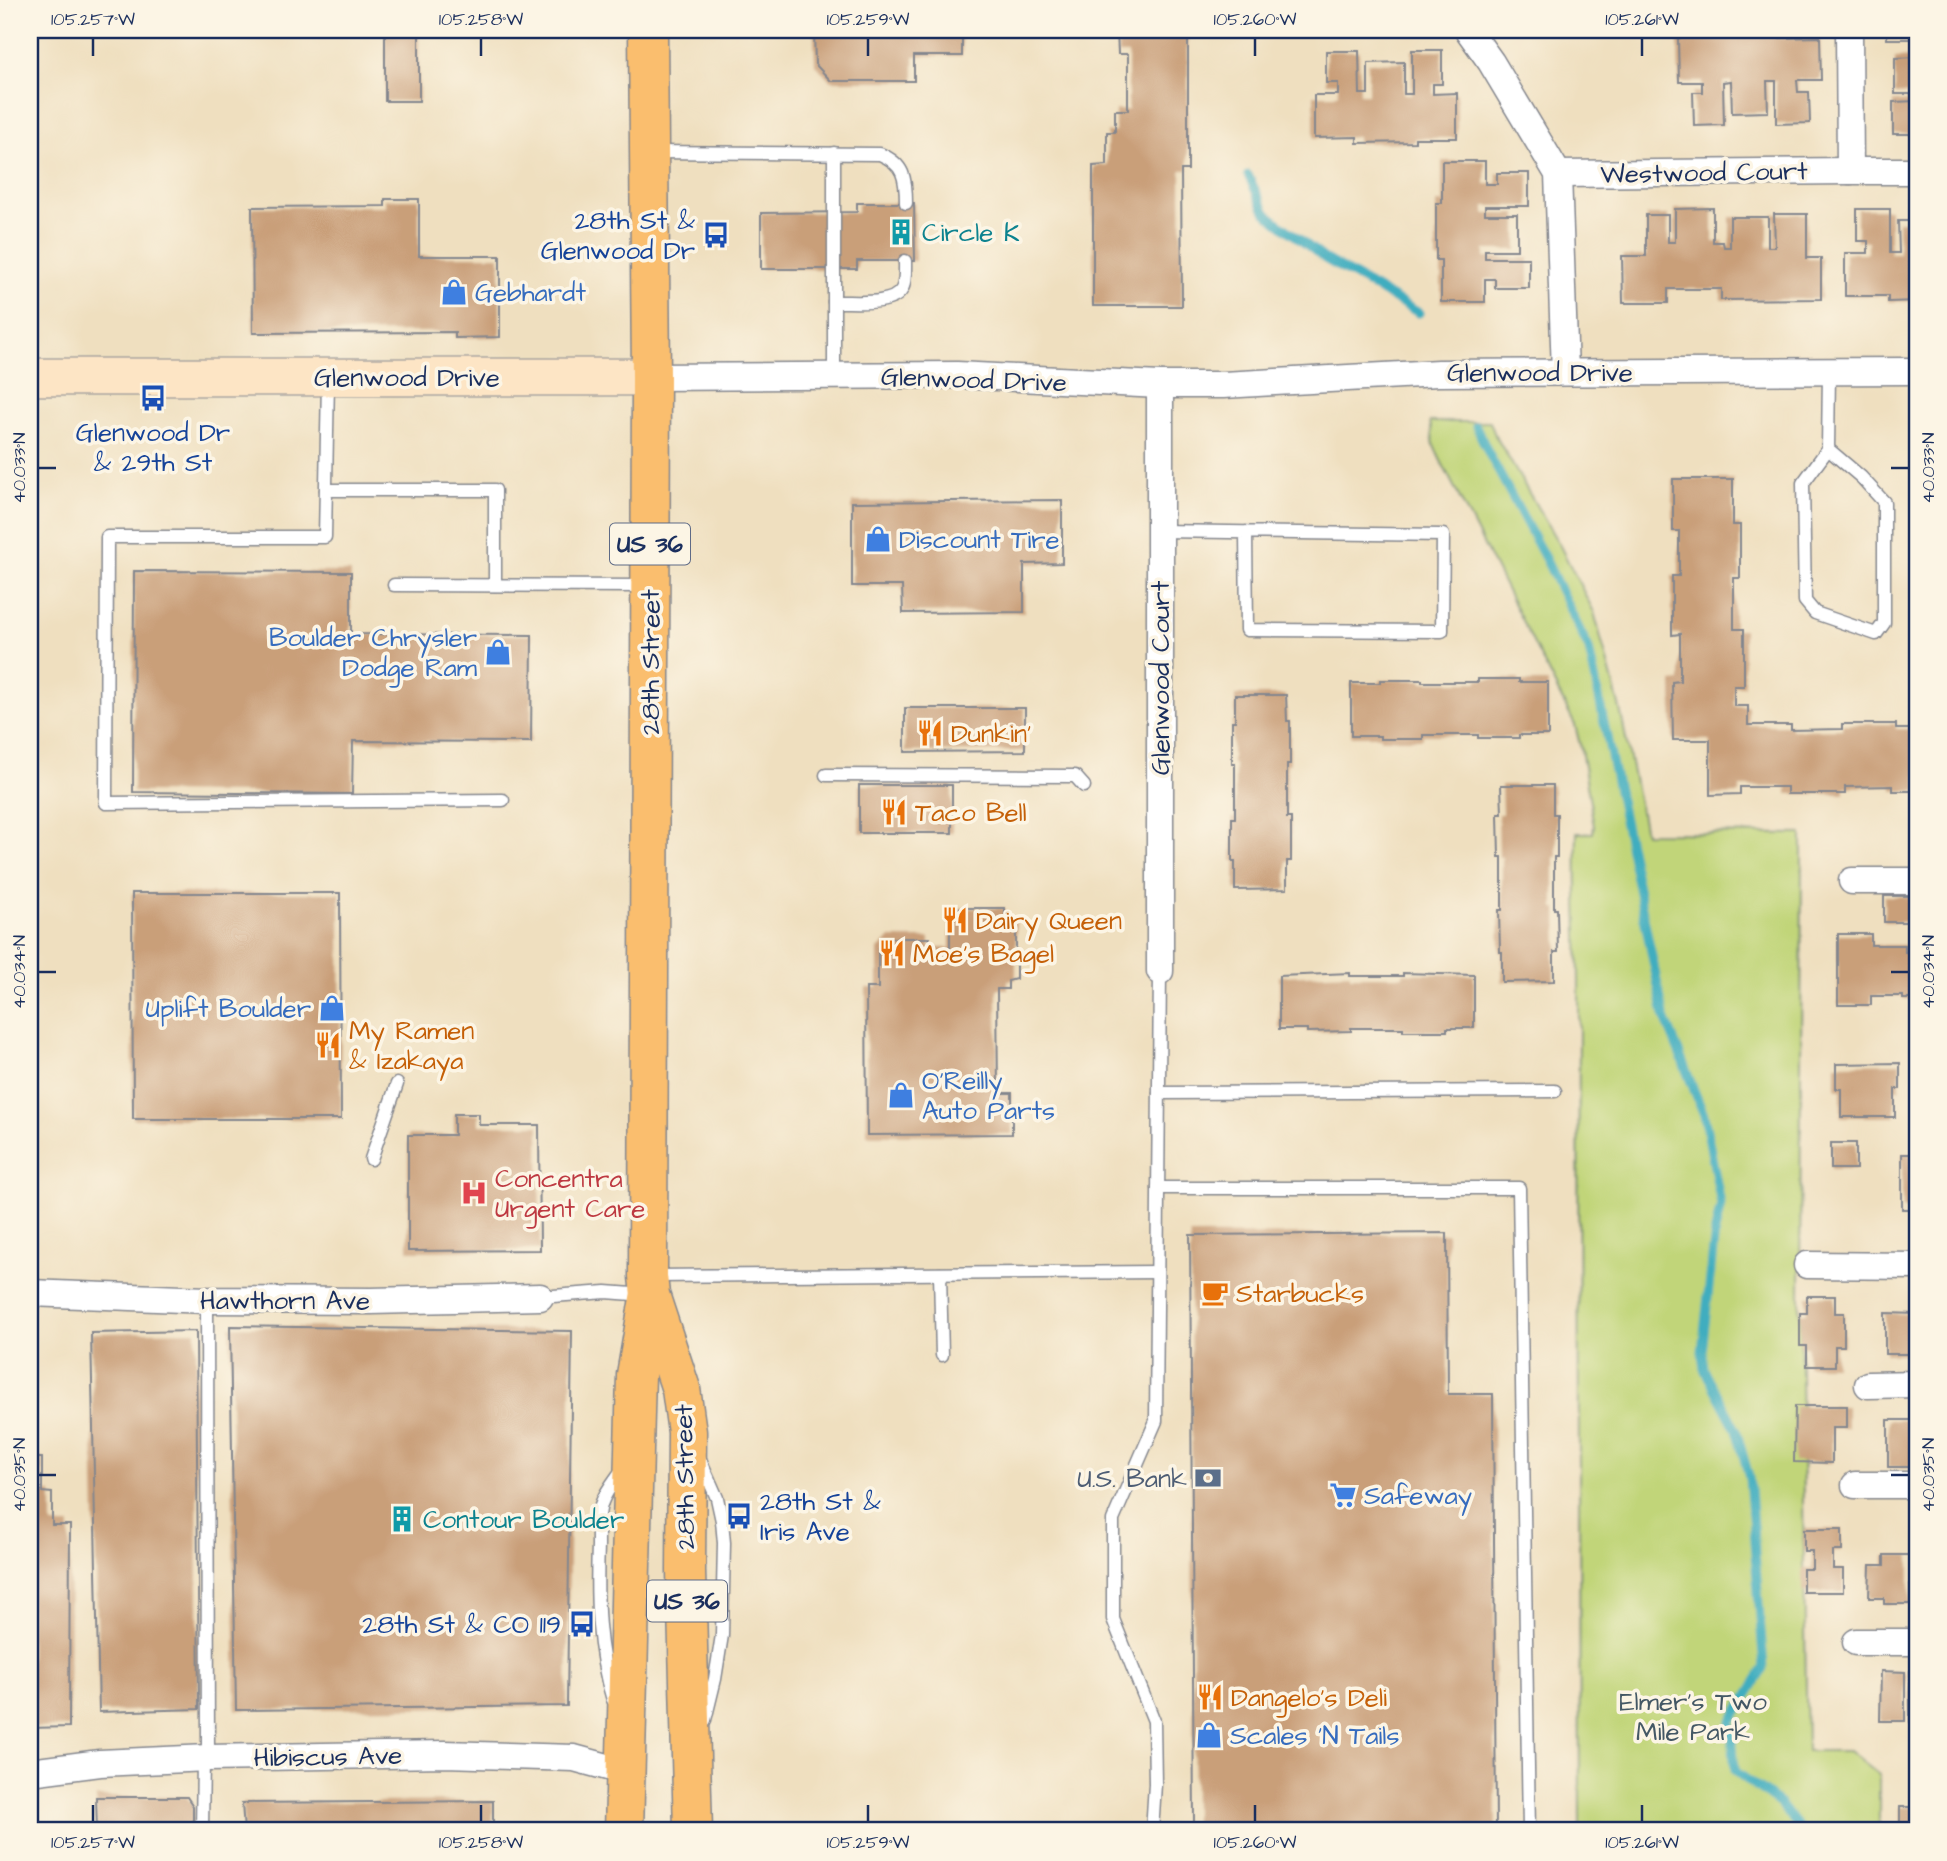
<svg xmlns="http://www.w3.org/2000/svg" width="1947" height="1861" viewBox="0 0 1947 1861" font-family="'Architects Daughter',sans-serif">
<rect width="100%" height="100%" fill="#fcf5e5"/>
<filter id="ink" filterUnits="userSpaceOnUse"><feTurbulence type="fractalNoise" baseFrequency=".0143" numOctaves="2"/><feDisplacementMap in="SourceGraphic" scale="14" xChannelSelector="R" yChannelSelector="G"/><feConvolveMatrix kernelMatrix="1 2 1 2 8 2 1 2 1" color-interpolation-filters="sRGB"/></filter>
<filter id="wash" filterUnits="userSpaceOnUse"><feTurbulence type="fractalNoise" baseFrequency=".00686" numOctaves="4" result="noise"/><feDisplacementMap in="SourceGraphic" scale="28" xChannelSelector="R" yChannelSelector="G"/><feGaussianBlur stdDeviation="1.57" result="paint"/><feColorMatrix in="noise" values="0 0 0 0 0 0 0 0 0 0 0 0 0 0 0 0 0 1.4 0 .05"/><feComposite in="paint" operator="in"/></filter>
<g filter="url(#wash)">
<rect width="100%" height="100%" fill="#efdfbf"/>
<path fill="#c1d579" stroke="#6e826c" stroke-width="2" d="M 1430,422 L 1490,422 L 1495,435 L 1560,546 L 1594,612 L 1620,709 L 1645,833 L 1802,834 L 1800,1312 L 1807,1751 L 1849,1751 L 1879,1775 L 1879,1831 L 1580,1831 C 1580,1558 1577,1285 1579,1012 C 1580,952 1575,893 1577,833 L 1593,833 L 1594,826 L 1581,749 L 1575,725 L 1440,459 L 1434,446 Z"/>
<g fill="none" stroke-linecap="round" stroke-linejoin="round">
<g stroke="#40adbf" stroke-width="9">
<path d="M 1248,175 L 1266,213 L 1325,259 L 1419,313"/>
<path d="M 1476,426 L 1489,454 L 1546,560 L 1589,649 L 1664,1015 L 1704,1115 L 1721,1204 L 1715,1231 L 1702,1352 L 1704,1369 L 1736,1429 L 1749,1477 L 1764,1668 L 1731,1722 L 1735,1771 L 1780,1804 L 1802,1831"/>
</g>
</g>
<g id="blocks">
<g fill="#c99f79">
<rect x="385" y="30" width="34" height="71"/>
<path d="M 814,30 L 962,30 L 962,56 L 914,56 L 914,81 L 831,81 L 815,64 Z"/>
<path d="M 1117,30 L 1188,30 L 1188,170 L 1181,170 L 1182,306 L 1093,306 L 1093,166 L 1107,165 L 1107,132 L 1115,132 L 1115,110 L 1128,110 L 1128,54 L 1118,54 Z"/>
<rect x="1887" y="30" width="30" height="9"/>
<path d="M 1778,32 L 1778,38 L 1820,37 L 1821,80 L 1797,80 L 1798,92 L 1809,92 L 1810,123 L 1776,124 L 1776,81 L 1767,81 L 1768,112 L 1732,113 L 1731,81 L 1723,82 L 1724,125 L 1694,126 L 1693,92 L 1702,92 L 1702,82 L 1679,82 L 1678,38 L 1720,38 L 1720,33 Z"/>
<path d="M 1412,50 L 1442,50 L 1442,84 L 1433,84 L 1433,94 L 1457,93 L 1457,138 L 1415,138 L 1415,142 L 1357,143 L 1357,137 L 1314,138 L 1314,95 L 1338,95 L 1338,83 L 1326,83 L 1326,51 L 1359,51 L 1360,94 L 1368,94 L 1368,63 L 1404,62 L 1404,94 L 1412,94 Z"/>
<path d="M 1917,57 L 1917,94 L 1895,94 L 1895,58 Z"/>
<path d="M 1917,101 L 1917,134 L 1893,134 L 1893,102 Z"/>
<path d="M 1442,161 L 1485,161 L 1485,184 L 1497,184 L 1497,173 L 1529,173 L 1529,206 L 1485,206 L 1485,214 L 1517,214 L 1517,250 L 1485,250 L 1485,258 L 1529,258 L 1529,288 L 1495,288 L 1495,279 L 1485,279 L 1485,302 L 1441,302 L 1441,260 L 1436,260 L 1436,203 L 1442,203 Z"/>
<path d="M 385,199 L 419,199 L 419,256 L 500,256 L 500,337 L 455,338 L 455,332 L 253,333 L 252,207 L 385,206 Z"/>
<path d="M 857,203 L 914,203 L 915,261 L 857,261 L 857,269 L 761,269 L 761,213 L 857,212 Z"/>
<path d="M 1713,208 L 1713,242 L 1723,242 L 1724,247 L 1730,247 L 1730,217 L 1768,217 L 1768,247 L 1775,247 L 1774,214 L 1807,214 L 1807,258 L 1821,258 L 1821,299 L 1721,300 L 1721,289 L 1668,289 L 1668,303 L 1623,303 L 1622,256 L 1646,256 L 1646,215 L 1668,215 L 1668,242 L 1675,242 L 1675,209 Z"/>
<path d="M 1857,209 L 1890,209 L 1890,253 L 1899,253 L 1898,221 L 1917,221 L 1917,301 L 1888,302 L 1888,296 L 1845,296 L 1845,253 L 1868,253 L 1868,241 L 1857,241 Z"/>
<path d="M 1673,479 L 1733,479 L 1733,525 L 1740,525 L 1740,578 L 1734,578 L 1734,629 L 1744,629 L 1744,686 L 1734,686 L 1734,706 L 1748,706 L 1748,725 L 1791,725 L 1791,730 L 1842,729 L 1842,724 L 1896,724 L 1896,729 L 1917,729 L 1917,791 L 1893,791 L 1893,786 L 1845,787 L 1845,794 L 1787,794 L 1787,787 L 1740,787 L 1740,794 L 1710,795 L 1710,740 L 1673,740 L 1672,682 L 1680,681 L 1680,634 L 1672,635 L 1672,576 L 1679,576 L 1679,531 L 1673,531 Z"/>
<path d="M 1062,500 L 1062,563 L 1024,564 L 1024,612 L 903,613 L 902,586 L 852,586 L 852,502 Z"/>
<path d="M 134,571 L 351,572 L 351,634 L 532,635 L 531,742 L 353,741 L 352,794 L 133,792 Z"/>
<path d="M 1478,679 L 1519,679 L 1519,682 L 1548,682 L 1548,735 L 1519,735 L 1519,738 L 1478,738 L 1478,735 L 1423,735 L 1423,739 L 1380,739 L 1380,736 L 1351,736 L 1351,683 L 1380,683 L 1380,680 L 1422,680 L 1422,682 L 1478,682 Z"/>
<path d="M 1235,695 L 1286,695 L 1287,721 L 1290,721 L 1290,764 L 1287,764 L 1287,818 L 1291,818 L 1291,861 L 1287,861 L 1287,889 L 1235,890 L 1235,861 L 1232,861 L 1232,818 L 1235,818 L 1235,764 L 1232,764 L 1232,721 L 1235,721 Z"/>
<path d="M 905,708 L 1025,708 L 1025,751 L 905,752 Z"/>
<rect x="859" y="785" width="93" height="48"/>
<path d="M 1501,785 L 1553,785 L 1553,814 L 1557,814 L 1557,857 L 1554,857 L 1554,909 L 1557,909 L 1558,952 L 1554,952 L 1554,981 L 1502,982 L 1502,952 L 1500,952 L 1499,910 L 1502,910 L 1502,857 L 1499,857 L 1498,814 L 1502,814 Z"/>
<path d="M 132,893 L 340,893 L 341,1119 L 133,1119 Z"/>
<rect x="1884" y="896" width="33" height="26"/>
<path d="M 950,908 L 1005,908 L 1005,918 L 1016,918 L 1016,979 L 1008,981 L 1008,989 L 997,989 L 998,1093 L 1012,1093 L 1012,1134 L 867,1135 L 866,988 L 878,988 L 878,949 L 890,938 L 930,938 L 930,948 L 950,948 Z"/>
<path d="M 1838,934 L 1871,934 L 1871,945 L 1905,945 L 1905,952 L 1917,952 L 1917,999 L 1903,999 L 1903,996 L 1871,996 L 1871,1005 L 1838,1005 Z"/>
<path d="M 1350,973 L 1350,976 L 1403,976 L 1403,973 L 1474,975 L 1474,1028 L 1447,1028 L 1447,1031 L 1403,1031 L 1403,1028 L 1351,1028 L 1351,1031 L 1307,1032 L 1307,1029 L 1279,1029 L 1279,976 Z"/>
<path d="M 1900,1063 L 1900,1089 L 1895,1089 L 1895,1117 L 1841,1117 L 1841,1089 L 1836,1089 L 1836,1064 Z"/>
<path d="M 454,1114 L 479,1114 L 479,1125 L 539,1125 L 540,1250 L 408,1251 L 408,1135 L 454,1135 Z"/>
<rect x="1831" y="1143" width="25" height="26"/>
<rect x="1902" y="1154" width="15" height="55"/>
<path d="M 1447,1233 L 1448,1394 L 1493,1394 L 1496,1831 L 1177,1831 L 1177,1825 L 1194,1825 L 1190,1235 Z"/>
<path d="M 1807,1296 L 1835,1296 L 1835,1313 L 1844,1313 L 1844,1346 L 1835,1346 L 1835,1366 L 1807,1366 L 1807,1346 L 1800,1346 L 1800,1313 L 1807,1313 Z"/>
<path d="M 1885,1313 L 1917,1314 L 1917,1354 L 1885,1354 Z"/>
<path d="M 230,1326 L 572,1331 L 567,1706 L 236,1710 Z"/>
<path d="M 196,1331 L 199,1709 L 99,1712 L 91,1333 Z"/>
<path d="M 1795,1406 L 1847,1406 L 1847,1428 L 1832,1428 L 1832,1463 L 1794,1462 Z"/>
<rect x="1888" y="1420" width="29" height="47"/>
<path d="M 30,1458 L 42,1458 L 42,1492 L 52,1493 L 52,1525 L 70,1525 L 69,1727 L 30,1728 Z"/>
<path d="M 1804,1529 L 1842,1529 L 1842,1551 L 1833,1551 L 1833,1569 L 1843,1569 L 1843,1592 L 1803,1592 L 1803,1569 L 1812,1569 L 1812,1551 L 1804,1551 Z"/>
<path d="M 1884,1555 L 1910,1555 L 1910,1604 L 1884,1604 L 1884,1598 L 1869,1598 L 1870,1565 L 1884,1565 Z"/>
<path d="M 1881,1671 L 1905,1672 L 1905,1721 L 1880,1721 Z"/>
<rect x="1910" y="1671" width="7" height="51"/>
<path d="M 96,1797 L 187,1797 L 193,1806 L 193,1831 L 97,1831 Z"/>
<path d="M 493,1801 L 493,1831 L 244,1831 L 242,1803 Z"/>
<rect x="1900" y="1807" width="17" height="24"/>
</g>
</g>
</g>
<g filter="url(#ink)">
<use href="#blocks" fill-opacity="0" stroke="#85878e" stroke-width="2"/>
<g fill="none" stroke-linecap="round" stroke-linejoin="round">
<g stroke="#85878e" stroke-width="15">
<g id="lane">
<path d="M 651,152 L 880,154 C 904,164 906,178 906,203"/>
<path d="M 834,153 L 834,376"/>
<path d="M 834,302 C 852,301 893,307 902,289 C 906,281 905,270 905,261"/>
<path d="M 328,381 L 325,537 L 107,537 L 106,803 L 503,800"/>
<path d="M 1828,449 L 1861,477 L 1884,502 L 1884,623 L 1876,634 L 1815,613 L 1805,601 L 1803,483 L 1828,449 L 1829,372"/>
<path d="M 326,490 L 495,490 L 495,585"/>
<path d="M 1160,531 L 1443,535 L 1442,631 L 1247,630 L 1246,532"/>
<path d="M 394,585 L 646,586"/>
<path d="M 826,775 L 1075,776 L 1084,786"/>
<path d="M 1159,1093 L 1555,1091"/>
<path d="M 371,1159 L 397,1084"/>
<path d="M 1158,1188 L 1519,1188 L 1529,1831"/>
<path d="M 940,1274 L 942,1355"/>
<path d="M 654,1276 L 1157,1272"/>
<path d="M 540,1297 L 606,1292 L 646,1295"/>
<path d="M 207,1300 L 208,1758"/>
<path d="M 699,1457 L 717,1498 L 722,1521 L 724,1543 L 722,1635 L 715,1679 L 705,1720"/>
<path d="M 613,1700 C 597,1649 596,1598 598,1545 C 598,1532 597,1514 602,1502 C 606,1491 615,1480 622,1470"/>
<path d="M 202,1831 L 203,1759"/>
<path d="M 1152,1831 L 1155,1784 L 1154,1721 L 1113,1619 L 1113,1520 L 1156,1421 L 1160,971"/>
</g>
</g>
<g stroke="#85878e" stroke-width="29">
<g id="street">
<path d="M 1468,30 L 1491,62 L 1558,174 L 1565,372"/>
<path d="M 1849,30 L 1850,171 L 1917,171"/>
<path d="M 1558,174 L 1850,171"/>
<path d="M 651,377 L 957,375 L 1160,385 L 1223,385 L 1438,373 L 1917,371"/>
<path d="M 1852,881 L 1917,881"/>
<path d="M 1160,971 L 1160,385"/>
<path d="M 1807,1265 L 1917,1266"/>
<path d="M 30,1293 L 207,1300 L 371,1301 L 540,1297"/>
<path d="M 1868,1385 L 1917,1384"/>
<path d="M 1855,1485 L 1917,1485"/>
<path d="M 1856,1642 L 1917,1642"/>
<path d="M 30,1772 L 100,1763 L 208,1758 L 445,1754 L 574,1758 L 626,1772"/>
</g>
</g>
<g stroke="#85878e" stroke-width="39">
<path id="secondary" d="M 30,377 L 651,377"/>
</g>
<g stroke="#85878e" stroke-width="41">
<g id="highway">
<path d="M 648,30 L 651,377 L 648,1276 L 650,1295 L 681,1389 L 687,1432 L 686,1571 L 693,1831"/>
<path d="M 624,1831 L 636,1375 L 649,1299"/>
</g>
</g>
<use href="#lane" stroke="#fff" stroke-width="12"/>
<use href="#street" stroke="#fff" stroke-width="26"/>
<use href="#secondary" stroke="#fde5c5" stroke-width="37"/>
<use href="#highway" stroke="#fabe6e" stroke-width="38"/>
</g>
</g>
<path fill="none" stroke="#1b2f5e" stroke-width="2.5" d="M 93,38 L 93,56M 481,38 L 481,56M 868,38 L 868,56M 1255,38 L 1255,56M 1642,38 L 1642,56M 38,468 L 56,468M 1891,468 L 1909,468M 38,972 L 56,972M 1891,972 L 1909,972M 38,1475 L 56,1475M 1891,1475 L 1909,1475M 93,1805 L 93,1822M 481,1805 L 481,1822M 868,1805 L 868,1822M 1255,1805 L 1255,1822M 1642,1805 L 1642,1822"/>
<defs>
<g id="building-bare" transform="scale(2.1)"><path d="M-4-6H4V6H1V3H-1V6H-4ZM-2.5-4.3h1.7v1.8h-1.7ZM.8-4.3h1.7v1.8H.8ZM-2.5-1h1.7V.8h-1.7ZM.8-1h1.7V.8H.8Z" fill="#0f9aa8" stroke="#fcf5e5" stroke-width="2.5" paint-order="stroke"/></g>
<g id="bus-bare" transform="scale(2.1)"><path d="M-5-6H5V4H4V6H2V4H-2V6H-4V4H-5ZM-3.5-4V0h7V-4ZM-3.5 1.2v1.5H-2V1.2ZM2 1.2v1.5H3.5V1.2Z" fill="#1a4fb4" stroke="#fcf5e5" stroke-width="2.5" paint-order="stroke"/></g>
<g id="shop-bare" transform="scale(2.1)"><path d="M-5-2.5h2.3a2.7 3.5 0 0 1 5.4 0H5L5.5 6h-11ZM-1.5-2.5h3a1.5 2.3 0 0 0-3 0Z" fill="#3f7fe0" stroke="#fcf5e5" stroke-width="2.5" paint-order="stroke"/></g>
<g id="restaurant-bare" transform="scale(2.1)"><path d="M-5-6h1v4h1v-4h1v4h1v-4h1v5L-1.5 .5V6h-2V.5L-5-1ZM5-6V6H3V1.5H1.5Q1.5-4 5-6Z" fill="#e8710a" stroke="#fcf5e5" stroke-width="2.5" paint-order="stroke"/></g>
<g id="hospital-bare" transform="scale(2.1)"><path d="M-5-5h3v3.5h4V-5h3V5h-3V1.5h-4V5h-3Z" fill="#e0444e" stroke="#fcf5e5" stroke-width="2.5" paint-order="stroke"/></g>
<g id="cafe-bare" transform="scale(2.1)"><path d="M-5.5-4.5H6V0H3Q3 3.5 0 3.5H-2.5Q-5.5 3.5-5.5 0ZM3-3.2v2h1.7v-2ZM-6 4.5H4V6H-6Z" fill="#e8710a" stroke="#fcf5e5" stroke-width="2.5" paint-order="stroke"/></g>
<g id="bank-bare" transform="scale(2.1)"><path d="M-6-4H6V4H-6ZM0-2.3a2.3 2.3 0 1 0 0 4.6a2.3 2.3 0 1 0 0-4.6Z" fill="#5c6f8a" stroke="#fcf5e5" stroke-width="2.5" paint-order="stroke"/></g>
<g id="supermarket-bare" transform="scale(2.1)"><path d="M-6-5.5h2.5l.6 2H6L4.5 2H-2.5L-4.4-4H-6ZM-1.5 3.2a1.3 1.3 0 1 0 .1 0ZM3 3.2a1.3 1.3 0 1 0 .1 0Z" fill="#3f7fe0" stroke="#fcf5e5" stroke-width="2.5" paint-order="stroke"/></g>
</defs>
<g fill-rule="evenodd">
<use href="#building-bare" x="901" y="232"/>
<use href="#bus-bare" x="716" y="235"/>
<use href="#shop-bare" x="454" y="292"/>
<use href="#bus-bare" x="153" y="398"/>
<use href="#shop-bare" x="878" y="539"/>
<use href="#shop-bare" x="498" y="652"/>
<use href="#restaurant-bare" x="930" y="733"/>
<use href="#restaurant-bare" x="894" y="812"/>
<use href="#restaurant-bare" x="955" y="920"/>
<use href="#restaurant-bare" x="892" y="953"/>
<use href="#shop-bare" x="332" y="1008"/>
<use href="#restaurant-bare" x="328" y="1045"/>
<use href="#shop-bare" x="901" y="1095"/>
<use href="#hospital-bare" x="474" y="1193"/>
<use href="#cafe-bare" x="1215" y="1293"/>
<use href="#bank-bare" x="1208" y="1478"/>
<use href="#supermarket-bare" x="1343" y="1495"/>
<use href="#bus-bare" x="739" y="1516"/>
<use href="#building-bare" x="402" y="1519"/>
<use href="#bus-bare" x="582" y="1624"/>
<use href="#restaurant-bare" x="1210" y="1697"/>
<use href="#shop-bare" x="1209" y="1735"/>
</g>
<g text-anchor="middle" stroke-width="7" stroke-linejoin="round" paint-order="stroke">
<g fill="#fcf5e5" stroke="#5e6a86" stroke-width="2">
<rect x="610" y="523.5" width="80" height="41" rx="5"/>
<rect x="647" y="1580.5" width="80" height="41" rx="5"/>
</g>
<g font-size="24" font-weight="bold" fill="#1b2f5e">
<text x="650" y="552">US 36</text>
<text x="687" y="1609">US 36</text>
</g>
<g font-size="26" fill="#1b2f5e" stroke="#fcf5e5">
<text transform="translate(1704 172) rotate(-1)" y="9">Westwood Court</text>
<text x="1540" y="381">Glenwood Drive</text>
<text x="407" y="386">Glenwood Drive</text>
<text transform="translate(974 379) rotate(2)" y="9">Glenwood Drive</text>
<text transform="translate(650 662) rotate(-90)" y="9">28th Street</text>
<text transform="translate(1160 678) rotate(-90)" y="9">Glenwood Court</text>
<text x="285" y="1309">Hawthorn Ave</text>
<text transform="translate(684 1477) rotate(-91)" y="9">28th Street</text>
<text transform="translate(328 1756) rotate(-1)" y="9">Hibiscus Ave</text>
</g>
<g font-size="26" fill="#164399" stroke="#fcf5e5" text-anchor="end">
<text x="695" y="229">28th St &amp;<tspan x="695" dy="30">Glenwood Dr</tspan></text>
<text x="153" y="441" text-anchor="middle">Glenwood Dr<tspan x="153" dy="30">&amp; 29th St</tspan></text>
<text x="760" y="1510" text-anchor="start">28th St &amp;<tspan x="760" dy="30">Iris Ave</tspan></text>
<text x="561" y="1633">28th St &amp; CO 119</text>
</g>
<g font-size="26" fill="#0d838f" stroke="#fcf5e5" text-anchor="start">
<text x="922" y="241">Circle K</text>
<text x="423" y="1528">Contour Boulder</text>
</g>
<g font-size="26" fill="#366cbe" stroke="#fcf5e5" text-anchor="start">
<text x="475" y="301">Gebhardt</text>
<text x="899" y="548">Discount Tire</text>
<text x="477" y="646" text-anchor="end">Boulder Chrysler<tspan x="477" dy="30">Dodge Ram</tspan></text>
<text x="311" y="1017" text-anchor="end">Uplift Boulder</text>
<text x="922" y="1089">O'Reilly<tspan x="922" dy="30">Auto Parts</tspan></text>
<text x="1364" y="1504">Safeway</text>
<text x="1230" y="1744">Scales 'N Tails</text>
</g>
<g font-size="26" fill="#c56008" stroke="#fcf5e5" text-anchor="start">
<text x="951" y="742">Dunkin'</text>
<text x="915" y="821">Taco Bell</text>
<text x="976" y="929">Dairy Queen</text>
<text x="913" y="962">Moe's Bagel</text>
<text x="349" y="1039">My Ramen<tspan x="349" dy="30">&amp; Izakaya</tspan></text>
<text x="1236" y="1302">Starbucks</text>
<text x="1231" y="1706">Dangelo's Deli</text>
</g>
<g font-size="26" fill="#be3a42" stroke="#fcf5e5" text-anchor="start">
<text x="495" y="1187">Concentra<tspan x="495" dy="30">Urgent Care</tspan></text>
</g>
<g font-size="26" fill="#4e5e75" stroke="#fcf5e5" text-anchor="end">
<text x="1187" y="1487">U.S. Bank</text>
</g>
<g font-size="26" fill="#445865" stroke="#fcf5e5">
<text x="1693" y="1710">Elmer's Two<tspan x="1693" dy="30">Mile Park</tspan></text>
</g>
</g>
<rect width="1947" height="1861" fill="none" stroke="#fcf5e5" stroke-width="77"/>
<rect x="38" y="38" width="1871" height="1784" fill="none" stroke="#1b2f5e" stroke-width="2.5"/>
<g font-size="18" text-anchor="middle" fill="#1b2f5e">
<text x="93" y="25">105.257°W</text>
<text x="481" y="25">105.258°W</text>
<text x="868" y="25">105.259°W</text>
<text x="1255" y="25">105.260°W</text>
<text x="1642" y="25">105.261°W</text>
<text transform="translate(1928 468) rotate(-90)" y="6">40.033°N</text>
<text transform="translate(19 468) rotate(-90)" y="6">40.033°N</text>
<text transform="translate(1928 972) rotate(-90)" y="6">40.034°N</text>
<text transform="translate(19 972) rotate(-90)" y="6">40.034°N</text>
<text transform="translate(1928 1475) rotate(-90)" y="6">40.035°N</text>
<text transform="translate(19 1475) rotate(-90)" y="6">40.035°N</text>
<text x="93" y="1848">105.257°W</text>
<text x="481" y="1848">105.258°W</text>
<text x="868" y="1848">105.259°W</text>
<text x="1255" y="1848">105.260°W</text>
<text x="1642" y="1848">105.261°W</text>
</g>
</svg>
